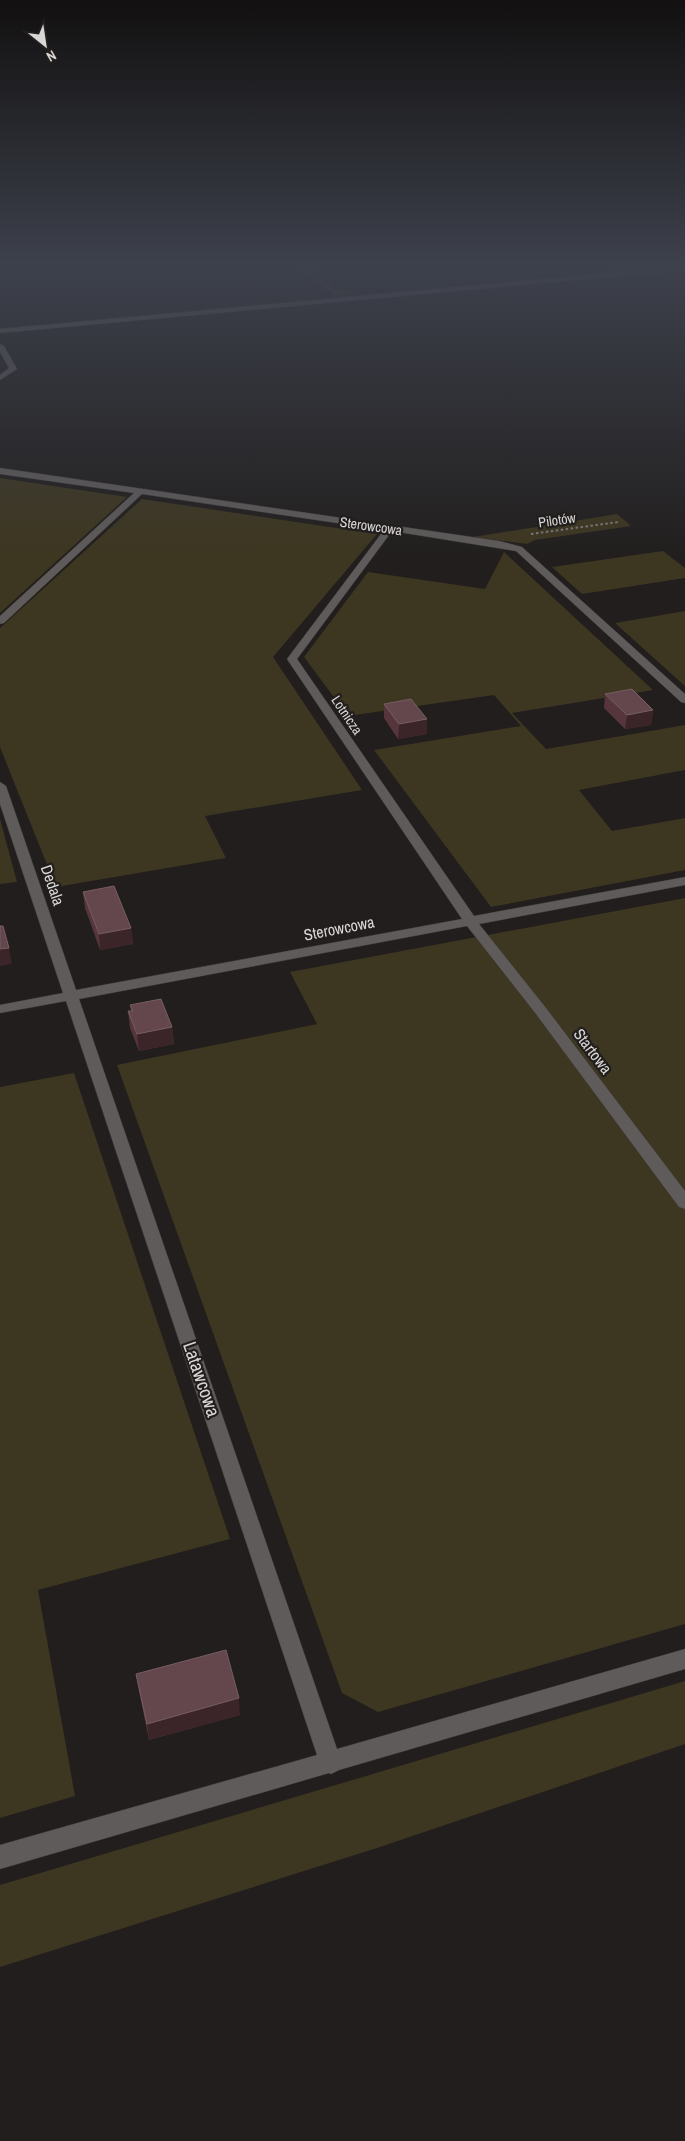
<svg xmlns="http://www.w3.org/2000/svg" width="685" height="2141" viewBox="0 0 685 2141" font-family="'Archivo Narrow',sans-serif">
<rect width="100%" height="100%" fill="#211e1d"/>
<g fill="#3d3620">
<path d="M 291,261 L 300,261 L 336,290 L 359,292 L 334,295 Z"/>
<path d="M 0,478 L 127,497 L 0,613 Z"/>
<path d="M 142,499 L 377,534 L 273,657 L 362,790 L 205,816 L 226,858 L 56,887 L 0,747 L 0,628 Z"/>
<path d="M 617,514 L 631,526 L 535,540 L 527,544 L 473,537 Z"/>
<path d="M 663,551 L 685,568 L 685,578 L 582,594 L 552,567 Z"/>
<path d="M 504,552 L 653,690 L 512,713 L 546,749 L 685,725 L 685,770 L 579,790 L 612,831 L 685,818 L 685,870 L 491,907 L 374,750 L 521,726 L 494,695 L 348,716 L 304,657 L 368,572 L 485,589 Z"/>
<path d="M 685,611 L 685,686 L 615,623 Z"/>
<path d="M 0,819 L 17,882 L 0,884 Z"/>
<path d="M 685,898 L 685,1624 L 378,1712 L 342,1693 L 117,1065 L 317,1024 L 290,972 Z"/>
<path d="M 74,1073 L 230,1539 L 38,1590 L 75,1796 L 0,1818 L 0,1087 Z"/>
<path d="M 685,1681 L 685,1744 L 377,1848 L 0,1967 L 0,1885 Z"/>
</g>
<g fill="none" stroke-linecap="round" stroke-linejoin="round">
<g stroke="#3c3939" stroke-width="1">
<g id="minor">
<path d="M 0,344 L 4,346 L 17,369 L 0,380 L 0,375 L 9,368 L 0,352 Z"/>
<path d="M 0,468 L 499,541 L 522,547 L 685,694 L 685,703 L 681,702 L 516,551 L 392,531 L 297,659 L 474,916 L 685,877 L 685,885 L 479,924 L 546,1008 L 685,1191 L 685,1209 L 679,1207 L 536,1014 L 467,926 L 79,999 L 337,1749 L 685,1649 L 685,1669 L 339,1770 L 331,1774 L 329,1773 L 0,1869 L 0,1845 L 317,1755 L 66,1001 L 0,1013 L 0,1005 L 63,993 L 0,804 L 0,782 L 6,786 L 76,990 L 462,919 L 287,659 L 384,530 L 142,494 L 4,623 L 0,624 L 0,616 L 134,493 L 0,474 Z"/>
</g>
</g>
<g stroke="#3c3939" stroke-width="1">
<path id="tertiary" d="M 685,266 L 685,270 L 0,333 L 0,329 Z"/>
</g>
<path stroke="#7c7979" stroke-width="2" stroke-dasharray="2.5 2.5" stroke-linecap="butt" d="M 531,534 L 618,522"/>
<use href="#minor" fill="#5f5b5a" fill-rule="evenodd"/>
<use href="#tertiary" fill="#5f5b5a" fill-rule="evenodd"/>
</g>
<g fill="#56363c">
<path d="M 605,694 L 653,710 L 651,725 L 625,729 L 604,708 Z"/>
<path d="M 384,704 L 427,734 L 398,739 L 384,718 Z"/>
<path d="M 83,892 L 131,928 L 133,944 L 100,950 L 85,908 Z"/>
<path d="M 130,1005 L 172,1027 L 174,1044 L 139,1051 L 130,1028 L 128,1011 L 131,1011 Z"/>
<path d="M 136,1674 L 240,1715 L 149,1740 L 139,1691 Z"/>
</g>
<g fill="#3b2528">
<path d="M 653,710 L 651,725 L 625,729 L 627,715 Z"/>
<path d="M 427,719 L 427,734 L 398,739 L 399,724 Z"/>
<path d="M 131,928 L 133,944 L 100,950 L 99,934 Z"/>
<path d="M 9,948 L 12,964 L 0,966 L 0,949 Z"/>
<path d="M 172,1027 L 174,1044 L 139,1051 L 137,1034 Z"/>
<path d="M 239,1698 L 240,1715 L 149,1740 L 147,1724 Z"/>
</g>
<g fill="#64474c" stroke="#765e62">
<path d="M 632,689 L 653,710 L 627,715 L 605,694 Z"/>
<path d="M 411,699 L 427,719 L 399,724 L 384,704 Z"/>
<path d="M 114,886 L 131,928 L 99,934 L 83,892 Z"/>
<path d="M 0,926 L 3,926 L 9,948 L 0,949 Z"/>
<path d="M 161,999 L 172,1027 L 137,1034 L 128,1011 L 133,1011 L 130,1005 Z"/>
<path d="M 226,1650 L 239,1698 L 147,1724 L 136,1674 Z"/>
</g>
<linearGradient id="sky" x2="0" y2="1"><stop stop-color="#121010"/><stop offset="0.47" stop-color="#3d414c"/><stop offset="1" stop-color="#3d414c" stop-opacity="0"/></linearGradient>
<rect width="685" height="561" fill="url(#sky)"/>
<g text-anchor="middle" stroke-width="4.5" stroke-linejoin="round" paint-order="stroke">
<g font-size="14" fill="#d9d6d6" stroke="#211e1d">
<text transform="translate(557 520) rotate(-8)" y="5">Pilotów</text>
<text transform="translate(371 526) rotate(8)" y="5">Sterowcowa</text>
<text transform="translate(347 715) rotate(56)" y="5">Lotnicza</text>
</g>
<g font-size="16" fill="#d9d6d6" stroke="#211e1d">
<text transform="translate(53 885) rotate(71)" y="6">Dedala</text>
<text transform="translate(339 928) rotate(-11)" y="6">Sterowcowa</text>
<text transform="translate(593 1051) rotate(53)" y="6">Startowa</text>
</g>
<g font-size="19" fill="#d9d6d6" stroke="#211e1d">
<text transform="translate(202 1379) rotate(71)" y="7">Latawcowa</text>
</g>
</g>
<g transform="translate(45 45) rotate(150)" stroke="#211e1d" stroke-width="4" paint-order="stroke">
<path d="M0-4L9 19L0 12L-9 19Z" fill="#d9d6d6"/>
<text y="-8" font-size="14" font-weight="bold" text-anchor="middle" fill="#d9d6d6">N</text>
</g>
</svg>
